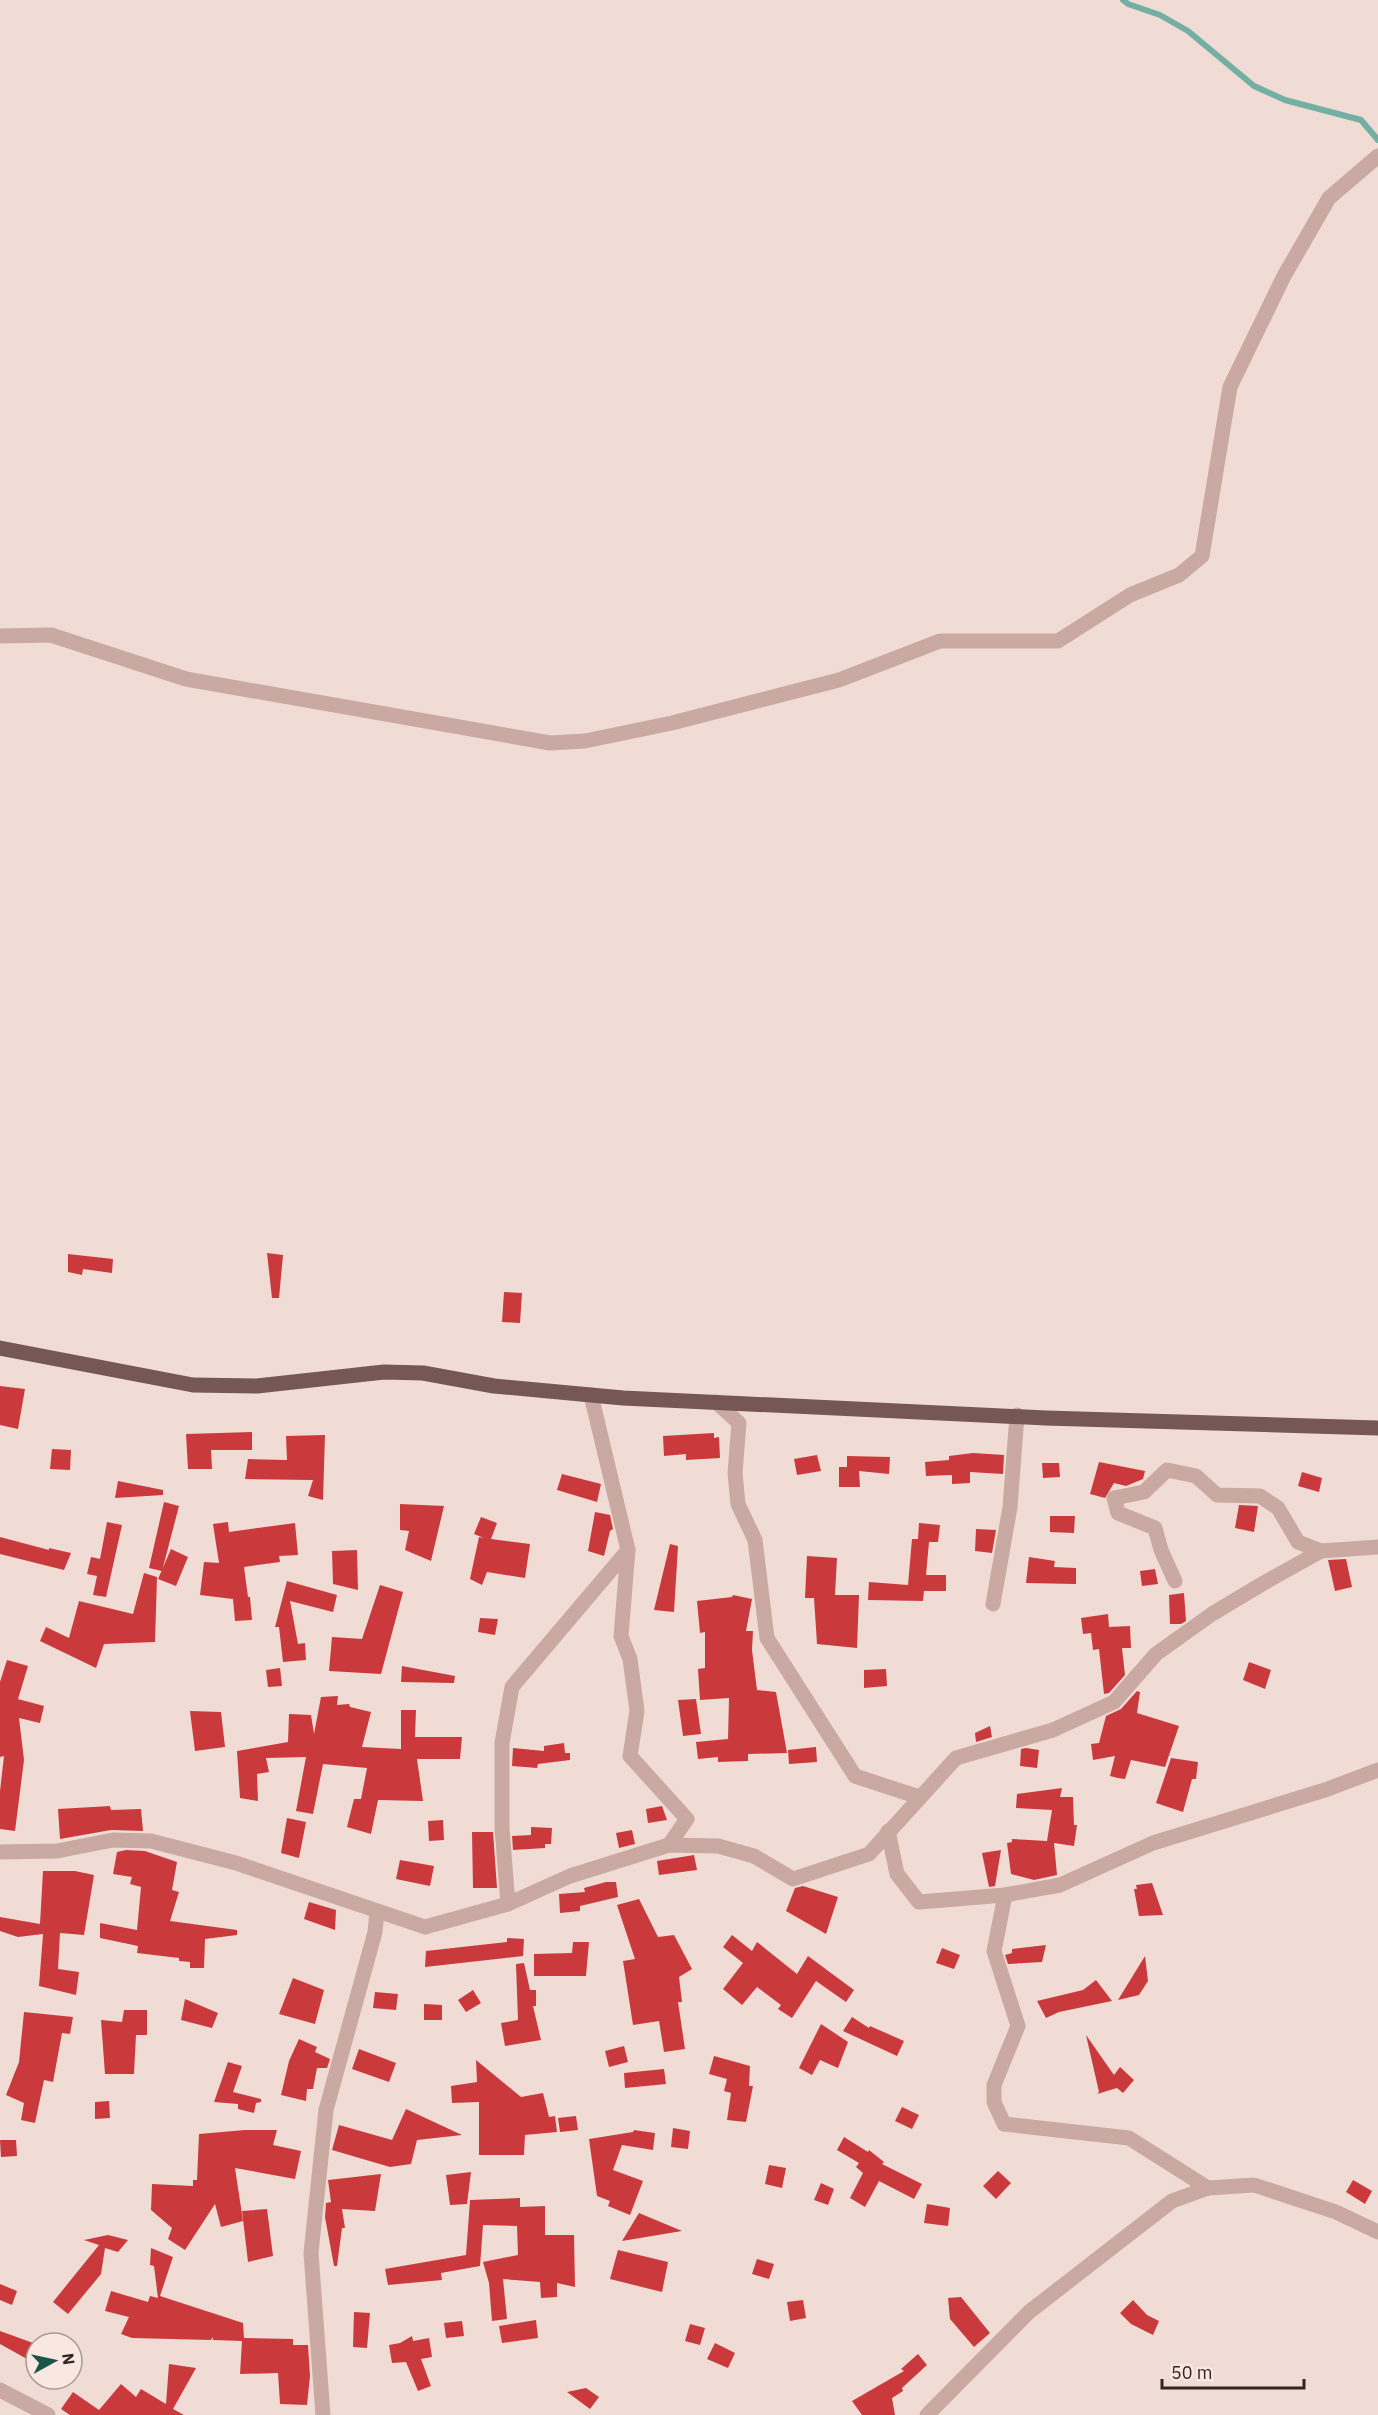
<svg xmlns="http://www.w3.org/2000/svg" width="1378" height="2415" viewBox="0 0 1378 2415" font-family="'IBM Plex Sans',sans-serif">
<rect width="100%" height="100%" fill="#f1dcd5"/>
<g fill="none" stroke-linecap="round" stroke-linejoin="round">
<path stroke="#73afa2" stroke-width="6" d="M 1123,0 L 1128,4 L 1160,15 L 1188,31 L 1254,86 L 1285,100 L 1361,120 L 1378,140"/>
</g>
<g fill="#ca3a3d">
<path d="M 267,1253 L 283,1255 L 279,1298 L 272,1298 Z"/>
<path d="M 68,1254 L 113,1259 L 112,1273 L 83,1269 L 82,1275 L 68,1272 Z"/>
<path d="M 504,1292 L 522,1293 L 520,1323 L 502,1322 Z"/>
<path d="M 0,1386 L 25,1389 L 18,1429 L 0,1425 Z"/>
<path d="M 252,1432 L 252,1450 L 211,1450 L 212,1469 L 188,1469 L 186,1434 Z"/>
<path d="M 714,1433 L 714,1438 L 719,1437 L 720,1458 L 686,1460 L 686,1454 L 664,1456 L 663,1436 Z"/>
<path d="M 325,1435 L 323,1500 L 308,1496 L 313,1480 L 245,1479 L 248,1459 L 287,1460 L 286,1436 Z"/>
<path d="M 52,1449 L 71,1450 L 70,1470 L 50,1469 Z"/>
<path d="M 973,1453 L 1004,1455 L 1003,1474 L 970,1472 L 970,1483 L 952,1484 L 952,1475 L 926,1476 L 925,1462 L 949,1460 L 949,1456 Z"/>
<path d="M 817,1455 L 821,1471 L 797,1475 L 794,1459 Z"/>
<path d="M 847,1456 L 890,1457 L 889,1474 L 859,1471 L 860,1487 L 839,1487 L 839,1467 L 847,1467 Z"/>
<path d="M 1099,1462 L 1145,1471 L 1143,1479 L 1126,1486 L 1114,1483 L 1105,1498 L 1090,1494 Z"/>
<path d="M 1042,1463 L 1059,1463 L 1060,1477 L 1043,1478 Z"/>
<path d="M 1302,1472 L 1322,1478 L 1319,1492 L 1298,1486 Z"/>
<path d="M 562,1474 L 601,1484 L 597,1502 L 557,1490 Z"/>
<path d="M 118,1481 L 163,1490 L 163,1495 L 115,1498 Z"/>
<path d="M 164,1502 L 179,1506 L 162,1571 L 149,1568 Z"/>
<path d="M 400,1504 L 444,1506 L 431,1561 L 405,1550 L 409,1531 L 400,1530 Z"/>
<path d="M 1239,1505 L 1258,1506 L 1254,1532 L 1235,1528 Z"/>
<path d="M 595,1512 L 610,1515 L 613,1529 L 610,1531 L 604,1556 L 588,1551 Z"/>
<path d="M 1050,1516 L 1075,1516 L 1074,1533 L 1050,1532 Z"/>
<path d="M 481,1517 L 497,1523 L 491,1539 L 530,1544 L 525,1578 L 487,1572 L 482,1585 L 470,1579 L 479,1537 L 484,1538 L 474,1534 Z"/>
<path d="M 107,1522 L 122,1525 L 106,1597 L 93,1595 L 97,1576 L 87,1574 L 91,1557 L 100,1559 Z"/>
<path d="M 228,1522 L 229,1532 L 295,1523 L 298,1555 L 279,1556 L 280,1562 L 244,1567 L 248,1597 L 250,1597 L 252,1620 L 235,1621 L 233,1599 L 200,1595 L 204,1562 L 219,1563 L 213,1524 Z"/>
<path d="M 919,1523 L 940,1525 L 938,1542 L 929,1542 L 926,1575 L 946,1575 L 946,1591 L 924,1591 L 923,1601 L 868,1600 L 869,1582 L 908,1585 L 912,1539 L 918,1539 Z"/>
<path d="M 976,1529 L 996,1530 L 992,1553 L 975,1551 Z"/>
<path d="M 0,1537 L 49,1550 L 49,1548 L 71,1553 L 64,1570 L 0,1554 Z"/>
<path d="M 670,1544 L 678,1546 L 674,1612 L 654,1610 Z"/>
<path d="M 171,1549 L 188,1557 L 176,1586 L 158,1579 Z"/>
<path d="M 357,1550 L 358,1590 L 333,1584 L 332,1551 Z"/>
<path d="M 807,1556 L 837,1558 L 835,1595 L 859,1595 L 857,1648 L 817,1644 L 814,1598 L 805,1598 Z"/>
<path d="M 1029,1557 L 1055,1561 L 1054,1567 L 1076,1568 L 1076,1584 L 1026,1583 Z"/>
<path d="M 1346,1559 L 1352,1587 L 1335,1591 L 1328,1560 Z"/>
<path d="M 1155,1569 L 1158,1584 L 1142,1586 L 1140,1571 Z"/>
<path d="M 144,1573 L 157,1577 L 155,1642 L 104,1644 L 96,1668 L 40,1641 L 46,1627 L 69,1638 L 79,1601 L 133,1614 Z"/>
<path d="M 287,1581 L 337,1595 L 333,1612 L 290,1601 L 298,1644 L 305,1643 L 306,1660 L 283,1662 L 279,1627 L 275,1627 Z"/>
<path d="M 380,1585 L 403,1592 L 381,1674 L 329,1671 L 332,1637 L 362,1639 Z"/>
<path d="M 1184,1593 L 1186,1621 L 1181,1624 L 1170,1624 L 1169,1595 Z"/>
<path d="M 733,1595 L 752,1599 L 746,1631 L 753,1631 L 752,1650 L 757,1690 L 776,1692 L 787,1753 L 748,1754 L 748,1761 L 718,1762 L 718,1757 L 698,1759 L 696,1742 L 728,1739 L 729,1698 L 700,1700 L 698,1669 L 705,1668 L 705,1632 L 700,1633 L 697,1601 L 732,1597 Z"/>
<path d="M 1108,1614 L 1109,1627 L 1130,1626 L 1131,1648 L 1122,1648 L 1125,1675 L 1109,1693 L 1104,1694 L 1099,1649 L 1093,1650 L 1091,1633 L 1083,1634 L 1081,1618 Z"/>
<path d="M 480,1618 L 498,1619 L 495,1635 L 478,1632 Z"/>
<path d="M 7,1660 L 28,1666 L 18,1699 L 44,1706 L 40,1723 L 19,1718 L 24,1760 L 15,1831 L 0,1829 L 0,1791 L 4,1756 L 0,1757 L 0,1682 Z"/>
<path d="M 1249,1662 L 1271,1670 L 1265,1689 L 1243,1680 Z"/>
<path d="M 402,1666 L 455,1676 L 454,1683 L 401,1682 Z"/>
<path d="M 280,1668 L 282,1686 L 268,1687 L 266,1670 Z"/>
<path d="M 886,1669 L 887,1686 L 864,1688 L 864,1670 Z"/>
<path d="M 1137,1691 L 1140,1692 L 1137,1713 L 1179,1726 L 1165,1767 L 1131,1760 L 1125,1779 L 1118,1778 L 1110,1776 L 1115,1756 L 1093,1760 L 1091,1744 L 1099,1743 L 1106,1716 L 1121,1709 Z"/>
<path d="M 338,1696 L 337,1705 L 349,1704 L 350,1707 L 371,1712 L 362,1747 L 401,1749 L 401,1710 L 416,1710 L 415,1737 L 462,1737 L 460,1759 L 417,1759 L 423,1801 L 378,1800 L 371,1834 L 347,1827 L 354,1799 L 361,1799 L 367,1768 L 323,1764 L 313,1814 L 296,1811 L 306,1757 L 266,1758 L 269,1772 L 257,1774 L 258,1801 L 240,1798 L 237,1751 L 288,1742 L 289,1714 L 311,1715 L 314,1734 L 321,1697 Z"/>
<path d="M 696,1699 L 701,1734 L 683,1736 L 678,1700 Z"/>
<path d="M 190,1711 L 221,1712 L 225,1747 L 195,1751 Z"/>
<path d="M 990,1726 L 992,1737 L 976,1742 L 975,1733 Z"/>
<path d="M 564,1743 L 565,1753 L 570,1753 L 570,1760 L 538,1764 L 537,1768 L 512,1766 L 513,1748 L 544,1751 L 544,1746 Z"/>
<path d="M 816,1747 L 817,1762 L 789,1764 L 788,1750 Z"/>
<path d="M 1026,1748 L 1039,1750 L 1037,1768 L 1020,1766 L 1021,1749 Z"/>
<path d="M 1171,1758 L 1198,1762 L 1196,1779 L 1192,1779 L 1183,1812 L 1156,1803 Z"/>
<path d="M 1062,1788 L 1060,1797 L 1073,1797 L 1074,1825 L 1077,1825 L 1074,1846 L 1054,1843 L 1057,1875 L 1034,1880 L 1011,1874 L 1007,1843 L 1012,1842 L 1012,1839 L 1047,1841 L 1052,1810 L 1016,1808 L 1017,1794 Z"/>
<path d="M 110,1806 L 111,1810 L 141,1809 L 143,1831 L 111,1830 L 60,1839 L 58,1809 Z"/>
<path d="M 662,1806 L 667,1820 L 648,1823 L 646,1809 Z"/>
<path d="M 287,1818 L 306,1822 L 299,1858 L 281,1853 Z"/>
<path d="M 443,1820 L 444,1840 L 429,1841 L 428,1821 Z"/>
<path d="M 531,1827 L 552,1828 L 551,1844 L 545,1844 L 545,1848 L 513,1850 L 512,1836 L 531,1835 Z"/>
<path d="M 632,1830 L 635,1844 L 619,1848 L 616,1833 Z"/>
<path d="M 472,1832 L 493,1832 L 497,1888 L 473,1888 Z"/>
<path d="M 126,1850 L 145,1851 L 177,1862 L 172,1890 L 179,1892 L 170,1921 L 237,1930 L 237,1935 L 205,1939 L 204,1968 L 190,1968 L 190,1962 L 179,1961 L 179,1958 L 137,1953 L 138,1946 L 100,1938 L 100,1923 L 137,1930 L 141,1887 L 130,1884 L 132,1877 L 113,1874 L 117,1852 Z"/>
<path d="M 1001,1850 L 995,1886 L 989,1887 L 982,1853 Z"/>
<path d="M 694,1855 L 697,1870 L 659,1875 L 657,1861 Z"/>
<path d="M 400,1860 L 434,1866 L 430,1886 L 396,1879 Z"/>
<path d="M 43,1871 L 75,1871 L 94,1875 L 84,1935 L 60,1933 L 58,1969 L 79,1972 L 76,1995 L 39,1986 L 43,1934 L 18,1937 L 0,1931 L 0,1917 L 40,1924 Z"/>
<path d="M 606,1882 L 616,1882 L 618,1897 L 580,1906 L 580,1911 L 560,1913 L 559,1894 L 585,1892 L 584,1888 Z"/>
<path d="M 1152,1883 L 1163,1915 L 1139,1916 L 1134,1889 L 1137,1889 L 1136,1885 Z"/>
<path d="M 803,1886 L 838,1897 L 826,1934 L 786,1911 L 795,1888 Z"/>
<path d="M 639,1899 L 658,1937 L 674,1935 L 692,1969 L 679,1977 L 682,2002 L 678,2002 L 685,2049 L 664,2052 L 659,2021 L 633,2025 L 623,1961 L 635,1959 L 617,1905 Z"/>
<path d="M 309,1902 L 336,1910 L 335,1930 L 304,1919 Z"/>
<path d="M 732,1935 L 752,1951 L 757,1942 L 797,1974 L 808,1956 L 854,1990 L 846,2002 L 816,1981 L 792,2018 L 778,2009 L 781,2005 L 757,1987 L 742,2005 L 723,1989 L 743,1963 L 723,1947 Z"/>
<path d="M 507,1938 L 524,1939 L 523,1956 L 425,1967 L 426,1951 L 507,1942 Z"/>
<path d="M 573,1942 L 589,1942 L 586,1976 L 534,1976 L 534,1954 L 572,1953 Z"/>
<path d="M 1046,1945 L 1042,1962 L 1008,1964 L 1005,1955 L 1012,1953 L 1012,1949 Z"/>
<path d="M 942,1948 L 960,1955 L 954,1969 L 936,1963 Z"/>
<path d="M 1145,1956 L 1148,1981 L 1139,1995 L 1118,2000 Z"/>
<path d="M 524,1963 L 530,1990 L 536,1990 L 536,2006 L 533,2006 L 541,2040 L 505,2046 L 501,2023 L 518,2020 L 516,1964 Z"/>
<path d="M 293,1978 L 324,1990 L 315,2024 L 279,2014 Z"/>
<path d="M 1096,1980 L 1112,2001 L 1059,2012 L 1046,2018 L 1037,2001 L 1083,1990 Z"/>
<path d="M 473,1990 L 481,2003 L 466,2012 L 458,2000 Z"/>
<path d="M 375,1992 L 398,1994 L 396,2010 L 373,2008 Z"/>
<path d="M 185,1999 L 218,2013 L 212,2028 L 181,2020 Z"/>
<path d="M 424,2004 L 442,2005 L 442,2020 L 424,2020 Z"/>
<path d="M 124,2010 L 147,2010 L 147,2035 L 136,2035 L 134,2074 L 105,2074 L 101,2020 L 122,2022 Z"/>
<path d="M 24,2012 L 73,2017 L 70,2034 L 62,2033 L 53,2082 L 44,2080 L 35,2123 L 21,2120 L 24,2103 L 6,2095 L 19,2062 Z"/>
<path d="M 852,2017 L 869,2028 L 870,2026 L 904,2041 L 897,2056 L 843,2031 Z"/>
<path d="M 821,2024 L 848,2042 L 838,2068 L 820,2060 L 812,2075 L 799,2068 Z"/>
<path d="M 1086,2035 L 1114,2075 L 1120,2067 L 1134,2080 L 1123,2093 L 1117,2088 L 1097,2094 L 1099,2092 Z"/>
<path d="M 299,2039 L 317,2047 L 315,2052 L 330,2059 L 327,2068 L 317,2068 L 313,2089 L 307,2089 L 306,2101 L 281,2095 L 289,2061 Z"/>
<path d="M 624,2046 L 628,2062 L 609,2067 L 605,2051 Z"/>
<path d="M 359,2049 L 396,2063 L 389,2082 L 352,2069 Z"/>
<path d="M 714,2056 L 750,2066 L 749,2086 L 753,2086 L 746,2122 L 727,2120 L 731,2093 L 724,2091 L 727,2079 L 709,2074 Z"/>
<path d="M 476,2060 L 521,2097 L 543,2093 L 549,2117 L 555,2116 L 557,2132 L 525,2135 L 524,2155 L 479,2155 L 479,2102 L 452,2103 L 451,2086 L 477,2082 Z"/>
<path d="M 228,2062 L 242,2066 L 233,2092 L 261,2099 L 261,2102 L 256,2103 L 254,2113 L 238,2109 L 238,2104 L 214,2102 Z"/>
<path d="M 664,2069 L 666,2084 L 625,2088 L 624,2073 Z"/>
<path d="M 109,2101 L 110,2118 L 95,2119 L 95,2102 Z"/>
<path d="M 902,2107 L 919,2115 L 912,2129 L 895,2121 Z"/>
<path d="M 406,2109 L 462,2135 L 417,2140 L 411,2164 L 390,2167 L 332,2150 L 339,2125 L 392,2140 Z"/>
<path d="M 576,2116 L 578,2130 L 560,2132 L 558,2118 Z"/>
<path d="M 673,2128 L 690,2131 L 688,2149 L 671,2147 Z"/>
<path d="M 245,2130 L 277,2130 L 273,2145 L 301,2151 L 295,2179 L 235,2168 L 243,2221 L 221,2227 L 215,2204 L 185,2250 L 168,2239 L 172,2228 L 151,2210 L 152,2184 L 193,2186 L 193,2180 L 197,2180 L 199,2134 Z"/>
<path d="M 634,2130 L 655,2133 L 653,2150 L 622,2145 L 613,2170 L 643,2181 L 630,2215 L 608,2206 L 610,2201 L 597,2196 L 589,2139 L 633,2132 Z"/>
<path d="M 844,2137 L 868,2152 L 869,2150 L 884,2162 L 882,2164 L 922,2184 L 914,2199 L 879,2181 L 865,2207 L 850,2198 L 863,2173 L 856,2167 L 859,2163 L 837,2150 Z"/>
<path d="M 0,2140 L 16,2140 L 17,2156 L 1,2157 Z"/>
<path d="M 769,2165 L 786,2168 L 782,2188 L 765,2184 Z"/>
<path d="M 998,2171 L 1011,2183 L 996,2199 L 983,2186 Z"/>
<path d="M 471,2172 L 467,2204 L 450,2205 L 446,2175 Z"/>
<path d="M 381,2174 L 375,2211 L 342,2209 L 345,2228 L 342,2228 L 337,2266 L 334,2266 L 325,2217 L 326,2203 L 331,2202 L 328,2180 Z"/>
<path d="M 1353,2180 L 1372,2191 L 1365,2204 L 1346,2192 Z"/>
<path d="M 821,2183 L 834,2189 L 828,2205 L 814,2200 Z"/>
<path d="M 520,2198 L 520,2207 L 545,2206 L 545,2235 L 574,2235 L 575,2287 L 557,2283 L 557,2297 L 541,2298 L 540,2282 L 503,2279 L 507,2319 L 492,2321 L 489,2283 L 483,2262 L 518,2255 L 517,2226 L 483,2225 L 480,2266 L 441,2273 L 442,2280 L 388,2285 L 385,2269 L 466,2255 L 470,2200 Z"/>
<path d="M 927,2204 L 950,2208 L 948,2226 L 924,2223 Z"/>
<path d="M 267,2209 L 273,2256 L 248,2262 L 242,2211 Z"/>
<path d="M 639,2213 L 682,2231 L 622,2241 Z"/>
<path d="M 108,2235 L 128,2240 L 118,2252 L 105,2248 L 101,2274 L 68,2314 L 53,2302 L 99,2245 L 84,2240 Z"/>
<path d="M 151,2248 L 173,2257 L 160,2296 L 243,2323 L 244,2338 L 293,2339 L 293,2345 L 308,2345 L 310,2376 L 307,2405 L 280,2404 L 278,2373 L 240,2374 L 242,2341 L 213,2340 L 213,2337 L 211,2340 L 132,2338 L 121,2334 L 129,2317 L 105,2311 L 111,2291 L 148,2302 L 150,2296 L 158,2298 L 154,2266 L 150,2265 Z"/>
<path d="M 618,2250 L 668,2262 L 662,2292 L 610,2279 Z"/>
<path d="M 757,2259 L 774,2264 L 769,2279 L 752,2274 Z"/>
<path d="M 0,2284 L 17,2291 L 12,2305 L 0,2300 Z"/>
<path d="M 961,2297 L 990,2333 L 974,2347 L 950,2319 L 948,2298 Z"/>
<path d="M 803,2300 L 806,2318 L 790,2321 L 787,2302 Z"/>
<path d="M 1133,2300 L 1147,2315 L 1159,2321 L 1153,2335 L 1131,2324 L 1120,2313 Z"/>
<path d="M 354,2312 L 370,2313 L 367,2348 L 353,2347 Z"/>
<path d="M 536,2320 L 538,2338 L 502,2343 L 499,2326 Z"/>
<path d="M 462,2321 L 464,2336 L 446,2338 L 444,2323 Z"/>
<path d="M 690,2324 L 705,2328 L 700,2345 L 685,2341 Z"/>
<path d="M 0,2331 L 36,2344 L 36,2364 L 0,2344 Z"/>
<path d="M 412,2336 L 413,2341 L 429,2338 L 432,2357 L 421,2359 L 431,2386 L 418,2391 L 406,2362 L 392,2363 L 389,2345 L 400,2343 Z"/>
<path d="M 715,2343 L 735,2353 L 728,2368 L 707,2359 Z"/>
<path d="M 918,2354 L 927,2365 L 902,2388 L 903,2391 L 892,2398 L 895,2415 L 862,2415 L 852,2401 L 904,2371 L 901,2369 Z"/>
<path d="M 169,2364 L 196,2368 L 173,2409 L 184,2415 L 70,2415 L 61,2409 L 73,2392 L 99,2410 L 121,2384 L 136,2397 L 141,2389 L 166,2404 Z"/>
<path d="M 586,2388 L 599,2397 L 590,2409 L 567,2392 Z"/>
</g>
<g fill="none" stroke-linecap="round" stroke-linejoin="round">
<g stroke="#c9a9a1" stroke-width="15">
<path d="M 0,636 L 51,635 L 186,679 L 550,743 L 585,741 L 672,723 L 839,680 L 940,641 L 1058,641 L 1130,595 L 1179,575 L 1202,556 L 1230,387 L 1284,276 L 1329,198 L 1378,156"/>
<path d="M 591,1395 L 628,1550 L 621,1636 L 630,1659 L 637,1711 L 630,1756 L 687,1819 L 669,1845"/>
<path d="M 716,1402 L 739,1423 L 735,1473 L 738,1504 L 755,1540 L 767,1638 L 855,1776 L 919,1797"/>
<path d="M 1175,1581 L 1161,1550 L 1155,1528 L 1118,1513 L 1114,1498 L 1144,1492 L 1167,1470 L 1196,1476 L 1217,1495 L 1260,1496 L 1278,1508 L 1298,1542 L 1321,1551"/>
<path d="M 993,1604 L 1010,1507 L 1017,1415"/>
<path d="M 888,1831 L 897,1874 L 919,1902 L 1005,1895 L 1060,1885 L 1153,1843 L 1325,1790 L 1378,1770"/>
<path d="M 0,1852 L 57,1851 L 113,1840 L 151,1841 L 236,1863 L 425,1927 L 508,1904 L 570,1876 L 669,1845 L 718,1846 L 754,1856 L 793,1879 L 869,1854 L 956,1758 L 1053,1730 L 1114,1702 L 1156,1654 L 1212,1614 L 1262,1584 L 1321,1551 L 1378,1547"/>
<path d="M 1005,1895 L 994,1951 L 1018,2026 L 994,2085 L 994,2102 L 1004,2124 L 1129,2138 L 1208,2188"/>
<path d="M 508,1904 L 502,1828 L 502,1743 L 512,1687 L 628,1550"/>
<path d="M 0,2390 L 48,2415"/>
<path d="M 323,2415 L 311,2253 L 326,2110 L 375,1932 L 377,1912"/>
<path d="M 927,2415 L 1029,2312 L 1172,2201 L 1208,2188 L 1254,2185 L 1336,2212 L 1378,2232"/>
</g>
<path stroke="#765754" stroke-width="15" d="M 0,1348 L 193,1385 L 257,1386 L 384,1372 L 423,1373 L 494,1386 L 623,1398 L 1046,1418 L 1378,1428"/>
</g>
<g transform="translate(54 2361) rotate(82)"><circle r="28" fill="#f9e8e1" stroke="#aa9a95" stroke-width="1.5"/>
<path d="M0-4.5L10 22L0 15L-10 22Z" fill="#195549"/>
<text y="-9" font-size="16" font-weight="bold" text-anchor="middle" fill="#332524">N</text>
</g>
<path d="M1162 2379v9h142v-9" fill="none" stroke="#332524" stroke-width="3"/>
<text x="1171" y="2379" font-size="18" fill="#332524" stroke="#f9e8e1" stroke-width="4.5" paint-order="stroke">50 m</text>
</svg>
